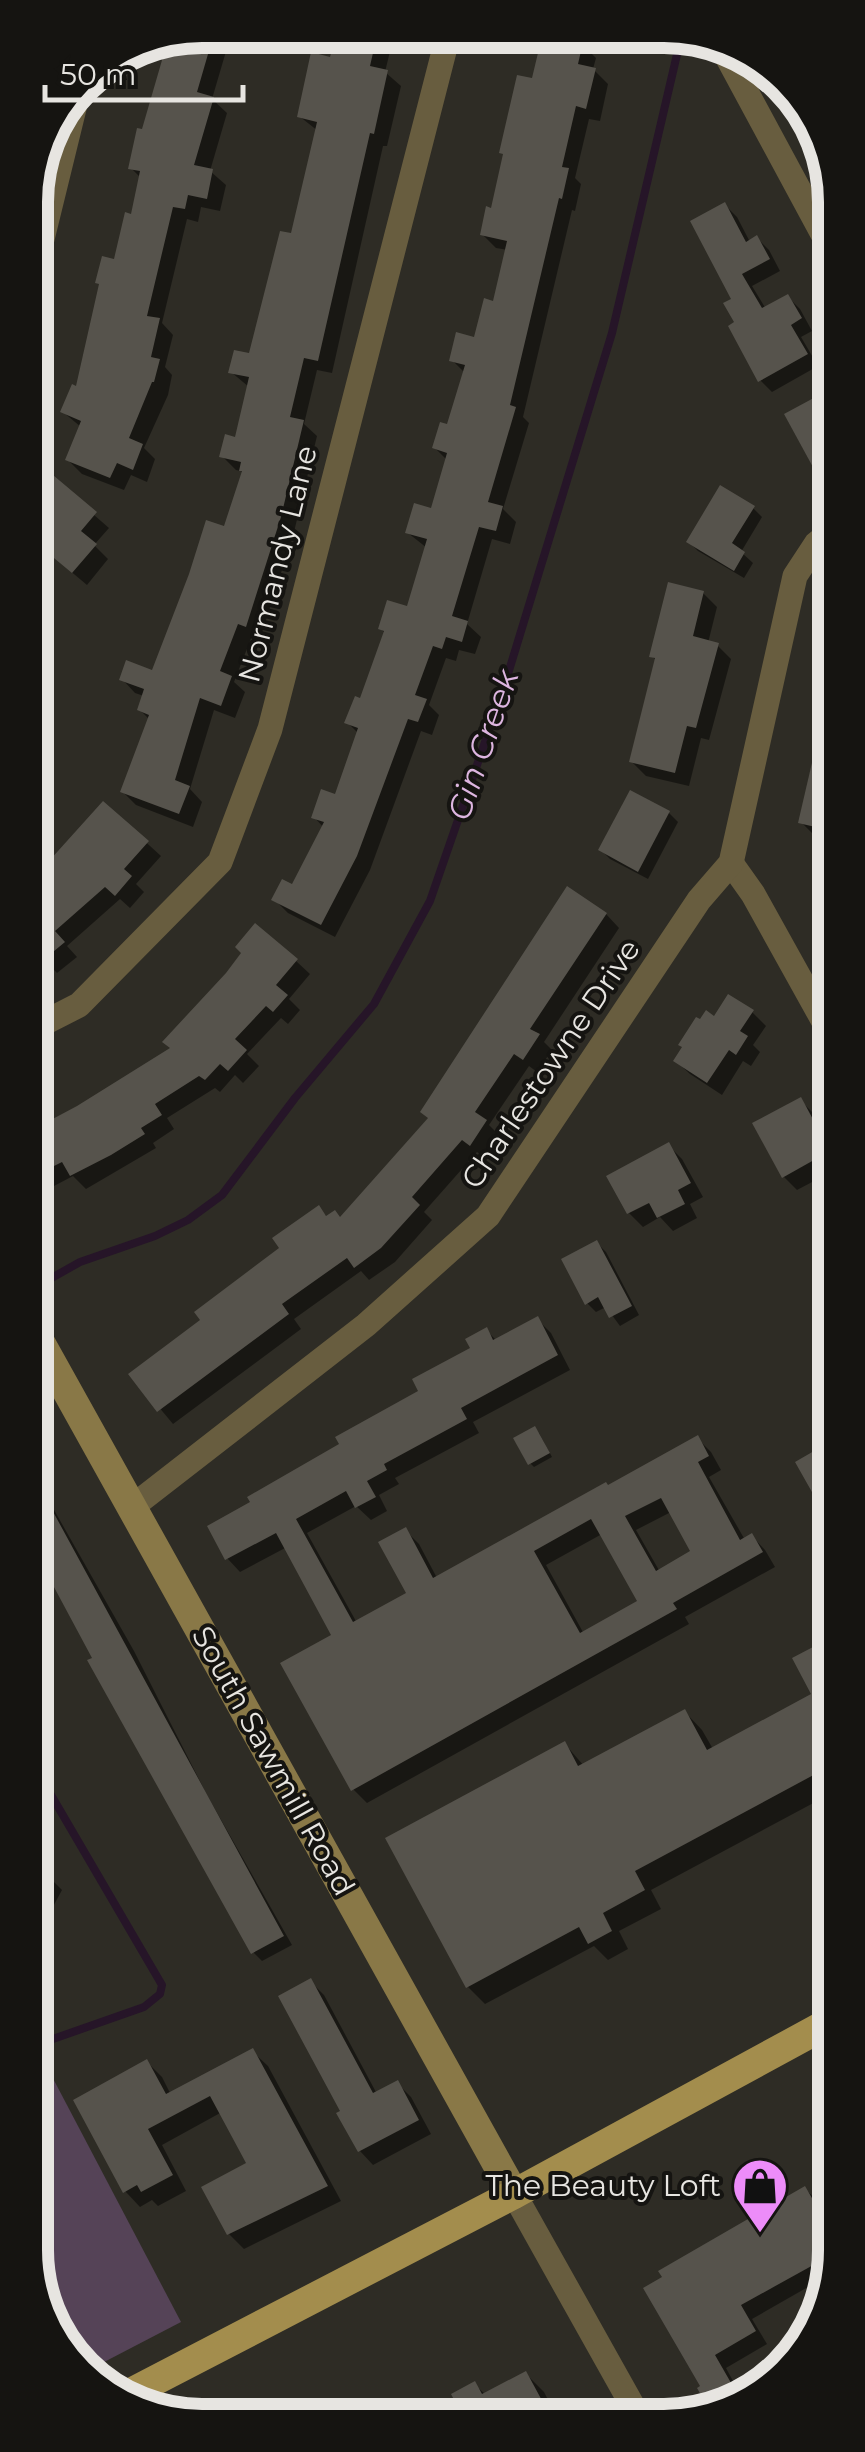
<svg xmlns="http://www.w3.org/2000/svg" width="865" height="2452" viewBox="0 0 865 2452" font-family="Montserrat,sans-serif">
<rect width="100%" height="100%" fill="#2e2c25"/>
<path fill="#554357" d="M 37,2048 L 181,2322 L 83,2373 L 33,2285 L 33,2050 Z"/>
<g fill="#0007" fill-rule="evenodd">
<path d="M 202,30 L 246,30 L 242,51 L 227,48 L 212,99 L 227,113 L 210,171 L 226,185 L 220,211 L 201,207 L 198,222 L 187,219 L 162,323 L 173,335 L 165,367 L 172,375 L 168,395 L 144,448 L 155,459 L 147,482 L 131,475 L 124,490 L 82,474 L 68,460 L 81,427 L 63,412 L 78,389 L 132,217 L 141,178 L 131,168 L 170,42 Z"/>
<path d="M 339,31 L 395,31 L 385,72 L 401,86 L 387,146 L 383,146 L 332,373 L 317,370 L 304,424 L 317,436 L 294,532 L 260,639 L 252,636 L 234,682 L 245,692 L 235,718 L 214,710 L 190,789 L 202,802 L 193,827 L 136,805 L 123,792 L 150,720 L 140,710 L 144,696 L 135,693 L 122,679 L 154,673 L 225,529 L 244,472 L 236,470 L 222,456 L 237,440 L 249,387 L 231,372 L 251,356 L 293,236 L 318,131 L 299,116 L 332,60 Z"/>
<path d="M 582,44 L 596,58 L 593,69 L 608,84 L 600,121 L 589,119 L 575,178 L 581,184 L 575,211 L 572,210 L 523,417 L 529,423 L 503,509 L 516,522 L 510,544 L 492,539 L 467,624 L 481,637 L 475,654 L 459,650 L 456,661 L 446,658 L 429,705 L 439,715 L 432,735 L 421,731 L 370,870 L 335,937 L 288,913 L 274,899 L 293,887 L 324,828 L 314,817 L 336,798 L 359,734 L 347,722 L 361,701 L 386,634 L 380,628 L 408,609 L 427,548 L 408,533 L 433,511 L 447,460 L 435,448 L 449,427 L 465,373 L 452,360 L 476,340 L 495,304 L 508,250 L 496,248 L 482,234 L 493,211 L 534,81 Z"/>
<path d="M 725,205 L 737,217 L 750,242 L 757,238 L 769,250 L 780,271 L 752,286 L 766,309 L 788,297 L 800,309 L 812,331 L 801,337 L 818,366 L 772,392 L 760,380 L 737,323 Z"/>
<path d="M 823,396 L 832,402 L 830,481 L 816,467 Z"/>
<path d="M 47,474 L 109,528 L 94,545 L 108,559 L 87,585 L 31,538 L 31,517 L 41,504 L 31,493 Z"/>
<path d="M 753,508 L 762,517 L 741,552 L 753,563 L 744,578 L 698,551 L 689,542 Z"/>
<path d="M 703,593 L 717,607 L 708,643 L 717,645 L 731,659 L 709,740 L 701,738 L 689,786 L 646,776 L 632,762 L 657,661 L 652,656 Z"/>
<path d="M 832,742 L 833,840 L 815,836 L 801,822 L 828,760 Z"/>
<path d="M 631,793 L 669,813 L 678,822 L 648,879 L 610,859 L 601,850 Z"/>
<path d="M 104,804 L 161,856 L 136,884 L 144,892 L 130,908 L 120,899 L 67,946 L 77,957 L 57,973 L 31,946 L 31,876 L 36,880 Z"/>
<path d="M 606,914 L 619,928 L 544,1042 L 552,1050 L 537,1072 L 529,1066 L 489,1125 L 499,1135 L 484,1157 L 477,1152 L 424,1212 L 432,1220 L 395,1262 L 369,1280 L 361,1271 L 294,1319 L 301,1329 L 173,1424 L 132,1375 L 204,1320 L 283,1249 L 319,1209 L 328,1218 L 341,1219 Z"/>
<path d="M 296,961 L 310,974 L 289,999 L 300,1010 L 288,1024 L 281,1018 L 247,1054 L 259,1066 L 243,1083 L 235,1075 L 220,1092 L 215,1088 L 167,1118 L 174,1129 L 153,1143 L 156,1148 L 86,1189 L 73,1176 L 35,1196 L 32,1193 L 32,1130 L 78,1108 L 173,1049 Z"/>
<path d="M 752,1012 L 766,1026 L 753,1045 L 760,1052 L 751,1066 L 743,1061 L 722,1095 L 690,1074 L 676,1061 L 715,1019 Z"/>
<path d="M 800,1100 L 814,1114 L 833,1149 L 833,1171 L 797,1190 L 784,1177 Z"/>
<path d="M 669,1146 L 682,1159 L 703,1197 L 690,1204 L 697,1218 L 673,1231 L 660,1217 L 643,1227 L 629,1213 Z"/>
<path d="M 597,1243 L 606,1252 L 639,1315 L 620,1326 L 606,1307 L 596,1312 L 587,1303 Z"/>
<path d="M 537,1319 L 551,1333 L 570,1370 L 473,1422 L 479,1433 L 395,1478 L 399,1484 L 379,1495 L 387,1511 L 371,1520 L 356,1506 L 307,1533 L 357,1623 L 410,1594 L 405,1530 L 419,1544 L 437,1578 L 697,1438 L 711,1452 L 721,1470 L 709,1477 L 745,1540 L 752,1536 L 765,1550 L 775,1567 L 685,1617 L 689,1624 L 367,1803 L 353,1789 L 334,1636 L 287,1547 L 240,1572 L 227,1558 L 342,1445 L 422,1392 L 473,1349 L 486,1330 L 497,1341 ZM 671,1512 L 694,1552 L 660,1572 L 636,1530 ZM 602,1534 L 641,1602 L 584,1634 L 546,1565 Z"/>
<path d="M 539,1433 L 552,1457 L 534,1467 L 530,1463 Z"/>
<path d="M 32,1471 L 134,1651 L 207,1795 L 292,1945 L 262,1961 L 253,1952 L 32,1543 Z"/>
<path d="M 834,1639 L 834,1792 L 651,1890 L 661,1909 L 619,1931 L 628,1949 L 608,1960 L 594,1946 L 485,2004 L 468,1987 L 565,1744 L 584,1766 L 685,1712 L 702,1730 L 713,1749 L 815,1695 Z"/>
<path d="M 33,1868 L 48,1876 L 62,1890 L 49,1914 L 33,1905 Z"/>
<path d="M 310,1981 L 324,1995 L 377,2094 L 397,2083 L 411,2097 L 431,2134 L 373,2165 L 360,2151 L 344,2112 Z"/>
<path d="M 252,2051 L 268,2066 L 341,2201 L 244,2249 L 229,2234 L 250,2164 L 222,2112 L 162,2145 L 186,2191 L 158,2206 L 152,2200 L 140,2207 L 125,2191 L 147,2062 L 162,2077 L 171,2095 Z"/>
<path d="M 805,2189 L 818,2201 L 835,2232 L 835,2261 L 829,2275 L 752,2319 L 767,2344 L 726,2368 L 740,2394 L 712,2410 L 700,2389 L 704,2387 L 647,2289 Z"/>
<path d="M 526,2374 L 544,2392 L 558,2419 L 444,2419 L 462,2409 L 474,2384 L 486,2395 Z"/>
</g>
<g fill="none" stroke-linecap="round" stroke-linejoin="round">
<g stroke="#261528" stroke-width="8">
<path d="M 32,1289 L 80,1262 L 155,1236 L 188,1220 L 222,1195 L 295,1098 L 374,1004 L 430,901 L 504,687 L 612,333 L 682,33"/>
<path d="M 33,1764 L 162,1985 L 160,1994 L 144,2007 L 33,2046"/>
</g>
</g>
<g fill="#56534c" fill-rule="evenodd">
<path d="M 202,30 L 215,30 L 197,92 L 214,97 L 194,165 L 213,169 L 207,199 L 188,195 L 185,209 L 173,207 L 147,316 L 160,318 L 151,357 L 160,359 L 154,382 L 152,382 L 129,438 L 143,444 L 133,470 L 117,463 L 110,478 L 65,460 L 81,421 L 60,412 L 72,384 L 76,386 L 99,284 L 95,283 L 102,256 L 114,259 L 125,212 L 131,214 L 140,171 L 128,169 L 137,128 L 142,129 L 167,43 Z"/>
<path d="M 337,31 L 378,31 L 370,66 L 388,70 L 374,134 L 370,133 L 318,361 L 304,358 L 290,417 L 304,420 L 281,517 L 246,627 L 238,624 L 220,671 L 232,676 L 221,706 L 200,698 L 175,780 L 190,786 L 179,814 L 120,792 L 149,715 L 137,710 L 144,689 L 119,680 L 126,660 L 152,670 L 189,574 L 206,520 L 224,526 L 242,471 L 239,471 L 241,462 L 219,457 L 225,434 L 235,437 L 249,377 L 228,373 L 234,350 L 249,353 L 280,231 L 291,233 L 317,122 L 297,117 L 311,52 L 330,57 Z"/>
<path d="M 543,32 L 583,42 L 578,64 L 596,68 L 586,109 L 576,106 L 562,167 L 569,168 L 562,199 L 559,198 L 510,405 L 516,407 L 488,502 L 503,506 L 496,531 L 479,527 L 452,616 L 468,621 L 462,642 L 446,637 L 442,649 L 433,646 L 415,695 L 427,699 L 418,722 L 408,719 L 357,856 L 321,925 L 271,900 L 282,879 L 292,884 L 324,822 L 311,818 L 321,789 L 335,794 L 358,728 L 344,723 L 355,696 L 360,698 L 384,631 L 378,629 L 387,600 L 407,606 L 427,539 L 405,533 L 414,503 L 431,508 L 447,453 L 432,448 L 440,422 L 447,424 L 465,365 L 449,361 L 456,332 L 474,337 L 484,298 L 493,301 L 507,241 L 480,235 L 486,206 L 491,208 L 503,154 L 499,153 L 517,75 L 532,78 Z"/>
<path d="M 725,202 L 746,242 L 757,235 L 770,259 L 742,274 L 762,308 L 788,294 L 802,318 L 791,325 L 808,354 L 758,382 L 728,326 L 734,322 L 723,303 L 731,299 L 690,221 Z"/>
<path d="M 823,393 L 832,409 L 832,459 L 814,469 L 784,414 Z"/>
<path d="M 47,470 L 97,512 L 81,531 L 97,544 L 72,573 L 31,539 L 31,489 Z"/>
<path d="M 720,485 L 755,506 L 732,543 L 745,552 L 734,571 L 686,542 Z"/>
<path d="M 668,582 L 704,591 L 693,636 L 719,643 L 696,728 L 687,726 L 675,773 L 629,762 L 655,658 L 649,657 Z"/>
<path d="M 814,754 L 832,759 L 833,831 L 798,823 Z"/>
<path d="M 630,790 L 670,811 L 638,872 L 598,850 Z"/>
<path d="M 103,801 L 149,841 L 124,869 L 132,876 L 115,896 L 105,887 L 55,931 L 65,942 L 42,961 L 32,951 L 31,881 Z"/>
<path d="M 567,886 L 607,913 L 530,1029 L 540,1034 L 523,1060 L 514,1054 L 475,1112 L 487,1120 L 470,1146 L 462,1140 L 412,1197 L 420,1205 L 381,1248 L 354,1268 L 347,1258 L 282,1304 L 289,1314 L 157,1412 L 128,1374 L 200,1320 L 194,1312 L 279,1248 L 272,1238 L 319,1205 L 326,1216 L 335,1210 L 340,1217 L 428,1118 L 420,1112 Z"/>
<path d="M 255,923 L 298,959 L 276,985 L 288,995 L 273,1012 L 266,1006 L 235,1039 L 247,1050 L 228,1071 L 220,1064 L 205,1080 L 199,1076 L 155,1104 L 162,1115 L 141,1128 L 145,1134 L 111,1155 L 70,1176 L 62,1162 L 32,1177 L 32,1130 L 77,1106 L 170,1048 L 162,1042 L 226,973 L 241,953 L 235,947 Z"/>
<path d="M 728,994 L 754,1010 L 740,1031 L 748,1036 L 736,1055 L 729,1050 L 707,1083 L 673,1061 L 682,1047 L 678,1045 L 696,1017 L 700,1019 L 706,1010 L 714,1016 Z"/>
<path d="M 801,1097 L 830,1151 L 782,1178 L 752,1123 Z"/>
<path d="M 669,1142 L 691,1183 L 678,1190 L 685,1204 L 657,1218 L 649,1203 L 627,1214 L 606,1176 Z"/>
<path d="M 597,1240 L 632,1306 L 609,1318 L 598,1297 L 585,1305 L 561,1259 Z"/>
<path d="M 538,1316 L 558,1355 L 461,1408 L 467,1419 L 384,1464 L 387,1470 L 367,1481 L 376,1497 L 355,1508 L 346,1491 L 296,1519 L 353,1622 L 406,1593 L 378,1542 L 406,1527 L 433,1578 L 606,1482 L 608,1485 L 698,1435 L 709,1456 L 698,1462 L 740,1540 L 752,1533 L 763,1552 L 673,1603 L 677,1609 L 351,1791 L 280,1663 L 331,1635 L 276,1533 L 225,1560 L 207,1526 L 250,1502 L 247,1497 L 339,1444 L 335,1437 L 418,1391 L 412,1379 L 470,1348 L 465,1339 L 487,1327 L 493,1340 ZM 661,1498 L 690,1551 L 656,1571 L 625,1516 ZM 591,1519 L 637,1601 L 580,1633 L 534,1551 Z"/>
<path d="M 535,1426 L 550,1453 L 528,1465 L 513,1438 Z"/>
<path d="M 814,1451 L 821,1464 L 833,1457 L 834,1531 L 795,1462 Z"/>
<path d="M 32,1473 L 284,1936 L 251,1954 L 87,1660 L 92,1658 L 32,1546 Z"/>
<path d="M 834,1636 L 834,1764 L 635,1871 L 645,1890 L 603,1913 L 612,1931 L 588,1944 L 579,1927 L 466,1988 L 385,1838 L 565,1741 L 578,1766 L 685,1709 L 707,1750 L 811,1694 L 792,1658 Z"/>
<path d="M 311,1978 L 373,2093 L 398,2080 L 419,2120 L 358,2152 L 336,2113 L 340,2111 L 278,1996 Z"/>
<path d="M 253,2048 L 328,2186 L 227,2235 L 201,2187 L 246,2163 L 210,2096 L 148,2129 L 173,2175 L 141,2192 L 137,2185 L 123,2193 L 73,2100 L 147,2059 L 166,2094 Z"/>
<path d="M 805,2186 L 835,2238 L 835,2253 L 741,2305 L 756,2331 L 715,2355 L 738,2395 L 710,2411 L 697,2388 L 700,2386 L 643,2288 L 662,2277 L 658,2271 Z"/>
<path d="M 526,2371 L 552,2419 L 464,2419 L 451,2394 L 475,2381 L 482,2394 Z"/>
</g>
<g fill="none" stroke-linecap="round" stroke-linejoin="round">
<g stroke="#685d3f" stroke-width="25">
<path d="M 722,47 L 832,251"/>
<path d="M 31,284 L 80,84"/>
<path d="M 731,863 L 753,894 L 833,1038"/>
<path d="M 32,1029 L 79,1005 L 220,862 L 270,729 L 449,32"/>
<path d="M 132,1507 L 366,1325 L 488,1216 L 699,900 L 731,863 L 795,576 L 816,544 L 832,531"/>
<path d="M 514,2194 L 640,2419"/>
</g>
<path stroke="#897847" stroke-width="30" d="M 32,1328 L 514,2194"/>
<path stroke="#a38d4d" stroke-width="30" d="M 125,2396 L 514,2194 L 834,2020"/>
</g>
<defs>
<g id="shop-pin" transform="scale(2.875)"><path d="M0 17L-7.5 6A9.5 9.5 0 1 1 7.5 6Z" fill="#ed8cf9" stroke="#151411"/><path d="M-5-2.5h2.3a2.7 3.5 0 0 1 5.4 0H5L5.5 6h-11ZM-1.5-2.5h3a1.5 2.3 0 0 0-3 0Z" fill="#111"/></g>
</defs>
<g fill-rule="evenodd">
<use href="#shop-pin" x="760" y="2186"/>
</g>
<g text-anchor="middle" stroke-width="8" stroke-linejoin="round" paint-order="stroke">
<g font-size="30" fill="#e7e5e1" stroke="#151411">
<text transform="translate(278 564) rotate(-76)" y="10">Normandy Lane</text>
<text transform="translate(551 1064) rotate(-56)" y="10">Charlestowne Drive</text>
<text transform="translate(273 1761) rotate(61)" y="10">South Sawmill Road</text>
</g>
<g font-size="30" fill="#e7e5e1" stroke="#151411" text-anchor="end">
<text x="721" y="2196">The Beauty Loft</text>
</g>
<g font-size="32" font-style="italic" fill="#ddb5e0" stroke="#151411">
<text transform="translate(483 745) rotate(-71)" y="11">Gin Creek</text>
</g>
</g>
<path d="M0 0H865V2452H0ZM202 48H664A154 154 0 0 1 818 202V2250A154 154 0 0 1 664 2404H202A154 154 0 0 1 48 2250V202A154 154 0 0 1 202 48Z" fill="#151411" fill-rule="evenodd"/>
<path fill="none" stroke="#e7e5e1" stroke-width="12" d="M202 48H664A154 154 0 0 1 818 202V2250A154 154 0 0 1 664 2404H202A154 154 0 0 1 48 2250V202A154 154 0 0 1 202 48Z"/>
<path d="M45 85v15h198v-15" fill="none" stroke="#e7e5e1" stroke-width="5"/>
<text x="60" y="85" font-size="30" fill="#e7e5e1" stroke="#151411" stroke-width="8" paint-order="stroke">50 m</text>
</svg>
